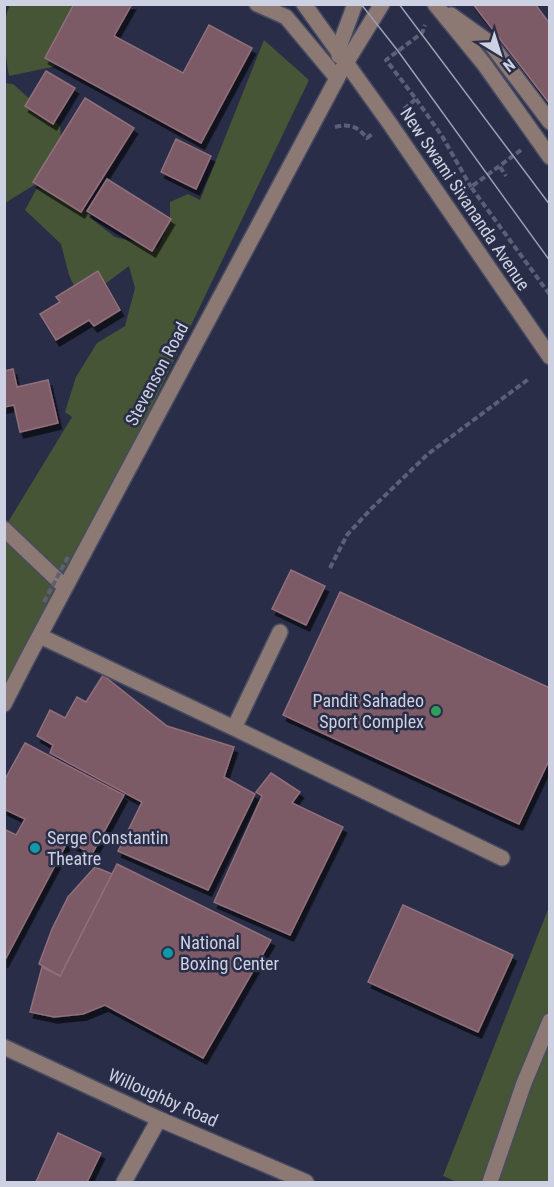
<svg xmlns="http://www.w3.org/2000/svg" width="554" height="1187" viewBox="0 0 554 1187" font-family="'Roboto Condensed',sans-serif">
<defs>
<filter id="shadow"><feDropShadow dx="3.5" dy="6" stdDeviation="0" flood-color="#0009"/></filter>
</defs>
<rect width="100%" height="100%" fill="#292d47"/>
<g fill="#465535">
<path d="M 10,5 L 102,5 L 73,57 L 52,67 L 9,76 C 6,55 0,24 10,5 Z"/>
<path d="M 264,40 L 309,80 L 65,587 L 5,696 L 5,527 L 72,417 L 65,412 L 76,377 L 97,343 L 125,326 L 135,288 L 129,266 L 105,284 L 78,294 L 69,275 L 61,244 L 25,210 L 37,188 L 72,193 L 93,220 L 115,237 L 158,248 L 170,220 L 170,202 L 188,194 L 200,200 Z"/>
<path d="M 5,83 L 13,84 L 60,126 L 63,158 L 44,179 L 5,203 Z"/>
<path d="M 549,907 L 549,1182 L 457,1182 L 443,1176 Z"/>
</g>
<g fill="#7b5a66" stroke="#916f7c" stroke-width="1.5" filter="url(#shadow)">
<path d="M 74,4 L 132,4 L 114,36 L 183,73 L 209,25 L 252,48 L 201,143 L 45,58 Z"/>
<path d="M 473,4 L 535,4 L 550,24 L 550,104 Z"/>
<path d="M 46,71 L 75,88 L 53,124 L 25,106 Z"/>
<path d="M 85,98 L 134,128 L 81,212 L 33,182 Z"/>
<path d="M 176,139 L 211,156 L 196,189 L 161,172 Z"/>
<path d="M 107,179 L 171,219 L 152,251 L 87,211 Z"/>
<path d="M 98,271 L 120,310 L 94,326 L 89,320 L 56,340 L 40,314 L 60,302 L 56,297 Z"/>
<path d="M 13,369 L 17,387 L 48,380 L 58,423 L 20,432 L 14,405 L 4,407 L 4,371 Z"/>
<path d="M 291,570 L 325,586 L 306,625 L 272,609 Z"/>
<path d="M 340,592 L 550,688 L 550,758 L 519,824 L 283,715 Z"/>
<path d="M 103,675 L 167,726 L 234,747 L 224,777 L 255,794 L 208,890 L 118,851 L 142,802 L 50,753 L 53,745 L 37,736 L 50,710 L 65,718 L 77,697 L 86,702 Z"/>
<path d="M 25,743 L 124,795 L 92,854 L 68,841 L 4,962 L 4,829 L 16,835 L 25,819 L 4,809 L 4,781 Z"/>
<path d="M 271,773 L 300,792 L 292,803 L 343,827 L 290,935 L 214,902 L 262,796 L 256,792 Z"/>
<path d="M 117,864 L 271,940 L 203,1058 L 105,1005 L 83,1014 L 54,1017 L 30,1012 L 42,967 L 60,976 Z"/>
<path d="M 95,867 L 112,874 L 60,976 L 39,964 L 52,929 L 68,897 Z"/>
<path d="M 403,905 L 513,955 L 478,1032 L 368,982 Z"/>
<path d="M 58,1133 L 101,1153 L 87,1182 L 36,1182 Z"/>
</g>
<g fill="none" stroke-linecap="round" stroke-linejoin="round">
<g stroke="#474b63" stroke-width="18">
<g id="minor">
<path d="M 257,4 L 286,17 L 337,78"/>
<path d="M 304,4 L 388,121 L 550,357"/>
<path d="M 435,4 L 484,64 L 550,157"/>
<path d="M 451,15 L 490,43 L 550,122"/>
<path d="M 339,56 L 338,50 L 355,4"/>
<path d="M 4,529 L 65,587"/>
<path d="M 40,636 L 234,728 L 502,858"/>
<path d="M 4,704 L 26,661 L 341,71 L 382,4"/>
<path d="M 234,728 L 280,632"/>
<path d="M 4,1047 L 159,1119 L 306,1182"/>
<path d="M 124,1182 L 159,1119"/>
<path d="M 490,1182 L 524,1083 L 550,1021"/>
</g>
</g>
<g stroke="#5c6077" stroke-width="4" stroke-dasharray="6 3" stroke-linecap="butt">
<path d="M 416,99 L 442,136 L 471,187"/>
<path d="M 404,109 L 416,99 L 386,60 L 422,33 L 425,25"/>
<path d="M 335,127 C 350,123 358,127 367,138 L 372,134"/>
<path d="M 521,150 L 471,187 L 550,295"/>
<path d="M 500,167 L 506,176"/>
<path d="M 330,568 L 347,535 L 371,509 L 428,454 L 530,378"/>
</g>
<use href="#minor" stroke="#8d7973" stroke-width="15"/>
<g stroke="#9b9fb2" stroke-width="1.5">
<path d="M 361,4 L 398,51 L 550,261"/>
<path d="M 399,4 L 550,205"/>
</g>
<path stroke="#5c6077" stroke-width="4" stroke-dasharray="6 3" stroke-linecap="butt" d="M 44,602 L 69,555"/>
</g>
<circle fill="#2e9e5b" stroke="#292d47" stroke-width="2" cx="436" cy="711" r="6"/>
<g fill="#0f9aa8" stroke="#292d47" stroke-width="2">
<circle cx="35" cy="848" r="6"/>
<circle cx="168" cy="953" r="6"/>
</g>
<g text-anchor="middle" stroke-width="5" stroke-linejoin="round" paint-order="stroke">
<g font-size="18" fill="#cdd1e2" stroke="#292d47">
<text transform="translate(465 199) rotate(56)" y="6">New Swami Sivananda Avenue</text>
<text transform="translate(157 374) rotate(-62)" y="6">Stevenson Road</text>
<text transform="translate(163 1098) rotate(24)" y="6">Willoughby Road</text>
</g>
<g font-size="18" fill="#cdd1e2" stroke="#292d47" text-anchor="start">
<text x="424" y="707" text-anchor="end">Pandit Sahadeo<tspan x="424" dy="21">Sport Complex</tspan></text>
<text x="47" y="844">Serge Constantin<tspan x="47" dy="21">Theatre</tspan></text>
<text x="180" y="949">National<tspan x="180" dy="21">Boxing Center</tspan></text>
</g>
</g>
<rect width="554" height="1187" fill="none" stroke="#cdd1e2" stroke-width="12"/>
<g transform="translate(500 54) rotate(142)" stroke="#292d47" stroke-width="4.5" paint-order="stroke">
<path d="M0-4.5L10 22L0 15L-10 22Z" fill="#cdd1e2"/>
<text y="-9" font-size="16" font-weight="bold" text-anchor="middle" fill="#cdd1e2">N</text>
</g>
</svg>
